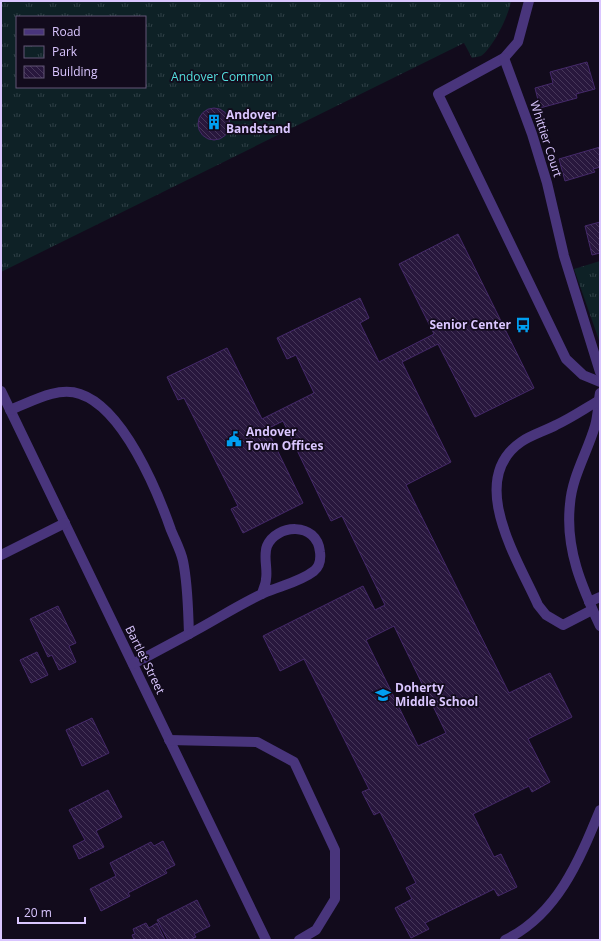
<svg xmlns="http://www.w3.org/2000/svg" width="601" height="941" viewBox="0 0 601 941" font-family="'Open Sans',sans-serif">
<defs>
<pattern id="park-tufts" width="24" height="20" patternUnits="userSpaceOnUse"><rect width="24" height="20" fill="#0e2126"/><path d="M3 7l-1-3M5 7V3M7 7l1-3M15 17l-1-3M17 17v-4M19 17l1-3" fill="none" stroke="#304047"/></pattern>
<pattern id="building-back-hatch" width="6" height="6" patternUnits="userSpaceOnUse"><rect width="6" height="6" fill="#28173d"/><path d="M-1 5l2 2M0 0l6 6M5-1l2 2" fill="none" stroke="#47375a"/></pattern>
</defs>
<rect width="100%" height="100%" fill="#120b1c"/>
<g fill="url(#park-tufts)" fill-rule="evenodd">
<path d="M 1,1 L 511,1 C 509,15 493,48 481,56 C 479,57 474,57 472,58 L 464,43 L 1,272 ZM 17,17 L 145,17 L 145,87 L 17,87 Z"/>
<path d="M 600,261 L 600,343 L 574,269 Z"/>
</g>
<g fill="url(#building-back-hatch)" stroke="#45296a" fill-rule="evenodd">
<path d="M 587,62 L 595,89 L 576,94 L 577,98 L 540,108 L 535,88 L 553,83 L 550,72 Z"/>
<circle cx="214" cy="124" r="16"/>
<path d="M 600,147 L 600,167 L 593,169 L 595,172 L 565,181 L 559,159 Z"/>
<path d="M 600,222 L 600,253 L 592,255 L 585,226 Z"/>
<path d="M 458,234 L 534,388 L 475,417 L 438,344 L 402,362 L 451,462 L 406,485 L 509,693 L 550,673 L 572,717 L 528,739 L 550,782 L 532,792 L 529,786 L 473,814 L 494,857 L 501,854 L 517,887 L 498,896 L 494,889 L 425,923 L 429,929 L 411,938 L 395,908 L 412,899 L 406,888 L 416,883 L 380,812 L 374,815 L 362,792 L 369,789 L 304,659 L 280,671 L 263,636 L 363,586 L 375,610 L 385,605 L 342,516 L 331,521 L 283,421 L 267,429 L 303,503 L 243,533 L 231,509 L 238,506 L 184,398 L 178,400 L 167,377 L 227,348 L 262,419 L 314,393 L 296,355 L 287,359 L 277,338 L 360,298 L 369,318 L 360,323 L 379,362 L 434,334 L 399,264 ZM 394,626 L 446,733 L 418,746 L 366,640 Z"/>
<path d="M 58,606 L 76,643 L 69,646 L 76,662 L 59,670 L 52,655 L 48,657 L 30,619 Z"/>
<path d="M 37,652 L 48,675 L 31,683 L 20,660 Z"/>
<path d="M 92,718 L 109,753 L 82,766 L 66,730 Z"/>
<path d="M 108,790 L 122,817 L 96,831 L 104,847 L 79,859 L 73,846 L 85,840 L 69,810 Z"/>
<path d="M 163,841 L 175,865 L 165,870 L 167,873 L 128,893 L 130,896 L 101,911 L 90,889 L 116,876 L 110,863 L 151,842 L 154,846 Z"/>
<path d="M 197,900 L 210,926 L 194,934 L 196,937 L 190,940 L 168,940 L 157,920 Z"/>
<path d="M 146,923 L 149,928 L 157,923 L 165,940 L 134,940 L 132,935 L 135,934 L 133,929 Z"/>
</g>
<g fill="none" stroke-linecap="round" stroke-linejoin="round">
<g stroke="#49357c" stroke-width="10">
<path d="M 529,1 L 518,42 L 504,58 L 438,94 L 566,359 L 583,375 L 600,382"/>
<path d="M 504,58 L 532,134 L 547,183 L 564,256 L 600,372"/>
<path d="M 1,391 L 266,940"/>
<path d="M 600,393 C 598,404 598,416 595,426 C 587,453 572,477 570,504 C 565,549 582,587 600,626"/>
<path d="M 10,410 C 31,402 57,386 80,394 C 123,408 157,490 171,530 C 175,540 181,551 183,561 C 188,585 188,610 189,634 L 133,664"/>
<path d="M 1,555 L 65,523"/>
<path d="M 589,602 L 600,597"/>
<path d="M 592,610 L 563,625 L 546,615 L 538,605 C 518,560 466,480 521,442 C 531,435 545,431 556,425 C 571,418 584,409 598,401 L 600,404"/>
<path d="M 189,634 C 214,621 238,605 264,593 C 280,586 300,582 314,571 C 320,566 321,560 320,552 C 317,521 276,524 267,546 C 263,556 268,569 266,579 C 266,584 263,589 262,594"/>
<path d="M 169,740 L 257,742 L 294,762 L 335,850 L 335,899 L 316,930 L 299,940"/>
<path d="M 505,940 C 557,915 579,861 600,810"/>
</g>
</g>
<defs>
<g id="building-bare" transform="scale(1.2)"><path d="M-4-6H4V6H1V3H-1V6H-4ZM-2.5-4.3h1.7v1.8h-1.7ZM.8-4.3h1.7v1.8H.8ZM-2.5-1h1.7V.8h-1.7ZM.8-1h1.7V.8H.8Z" fill="#009ff1" stroke="#120b1c" stroke-width="2.5" paint-order="stroke"/></g>
<g id="bus-bare" transform="scale(1.2)"><path d="M-5-6H5V4H4V6H2V4H-2V6H-4V4H-5ZM-3.5-4V0h7V-4ZM-3.5 1.2v1.5H-2V1.2ZM2 1.2v1.5H3.5V1.2Z" fill="#009ff1" stroke="#120b1c" stroke-width="2.5" paint-order="stroke"/></g>
<g id="civic-bare" transform="scale(1.2)"><path d="M-.6-6.5H3V-4.5H.6V-3L4-1V1h2V6H-6V1h2V-1L-.6-3ZM-1.2 2.5V6h2.4V2.5Z" fill="#009ff1" stroke="#120b1c" stroke-width="2.5" paint-order="stroke"/></g>
<g id="school-bare" transform="scale(1.2)"><path d="M0-5L7-2L0 1L-7-2ZM-4 1L0 2.5L4 1V4Q0 6-4 4Z" fill="#009ff1" stroke="#120b1c" stroke-width="2.5" paint-order="stroke"/></g>
</defs>
<g fill-rule="evenodd">
<use href="#building-bare" x="214" y="122"/>
<use href="#bus-bare" x="523" y="325"/>
<use href="#civic-bare" x="234" y="439"/>
<use href="#school-bare" x="383" y="695"/>
</g>
<g text-anchor="middle" stroke-width="3.5" stroke-linejoin="round" paint-order="stroke">
<g font-size="12" fill="#53dfdd" stroke="#120b1c">
<text x="222" y="81">Andover Common</text>
</g>
<g font-size="12" font-weight="bold" fill="#dac6ff" stroke="#120b1c" text-anchor="start">
<text x="226" y="119">Andover<tspan x="226" dy="14">Bandstand</tspan></text>
<text x="511" y="329" text-anchor="end">Senior Center</text>
<text x="246" y="436">Andover<tspan x="246" dy="14">Town Offices</tspan></text>
<text x="395" y="692">Doherty<tspan x="395" dy="14">Middle School</tspan></text>
</g>
<g font-size="12" fill="#dac6ff" stroke="#120b1c">
<text transform="translate(546 139) rotate(72)" y="4">Whittier Court</text>
<text transform="translate(145 660) rotate(64)" y="4">Bartlet Street</text>
</g>
</g>
<rect width="601" height="941" fill="none" stroke="#dac6ff" stroke-width="4"/>
<rect x="16" y="16" width="130" height="72" fill="#120b1c" stroke="#625677"/>
<rect x="24" y="29" width="20" height="6" fill="#49357c" stroke="#625677"/>
<text x="52" y="36" font-size="12" fill="#dac6ff">Road</text>
<rect x="24" y="46" width="20" height="12" fill="url(#park-tufts)" stroke="#625677"/>
<text x="52" y="56" font-size="12" fill="#dac6ff">Park</text>
<rect x="24" y="66" width="20" height="12" fill="url(#building-back-hatch)" stroke="#625677"/>
<text x="52" y="76" font-size="12" fill="#dac6ff">Building</text>
<path d="M18 917v6h67v-6" fill="none" stroke="#dac6ff" stroke-width="2"/>
<text x="24" y="917" font-size="12" fill="#dac6ff" stroke="#120b1c" stroke-width="3" paint-order="stroke">20 m</text>
</svg>
